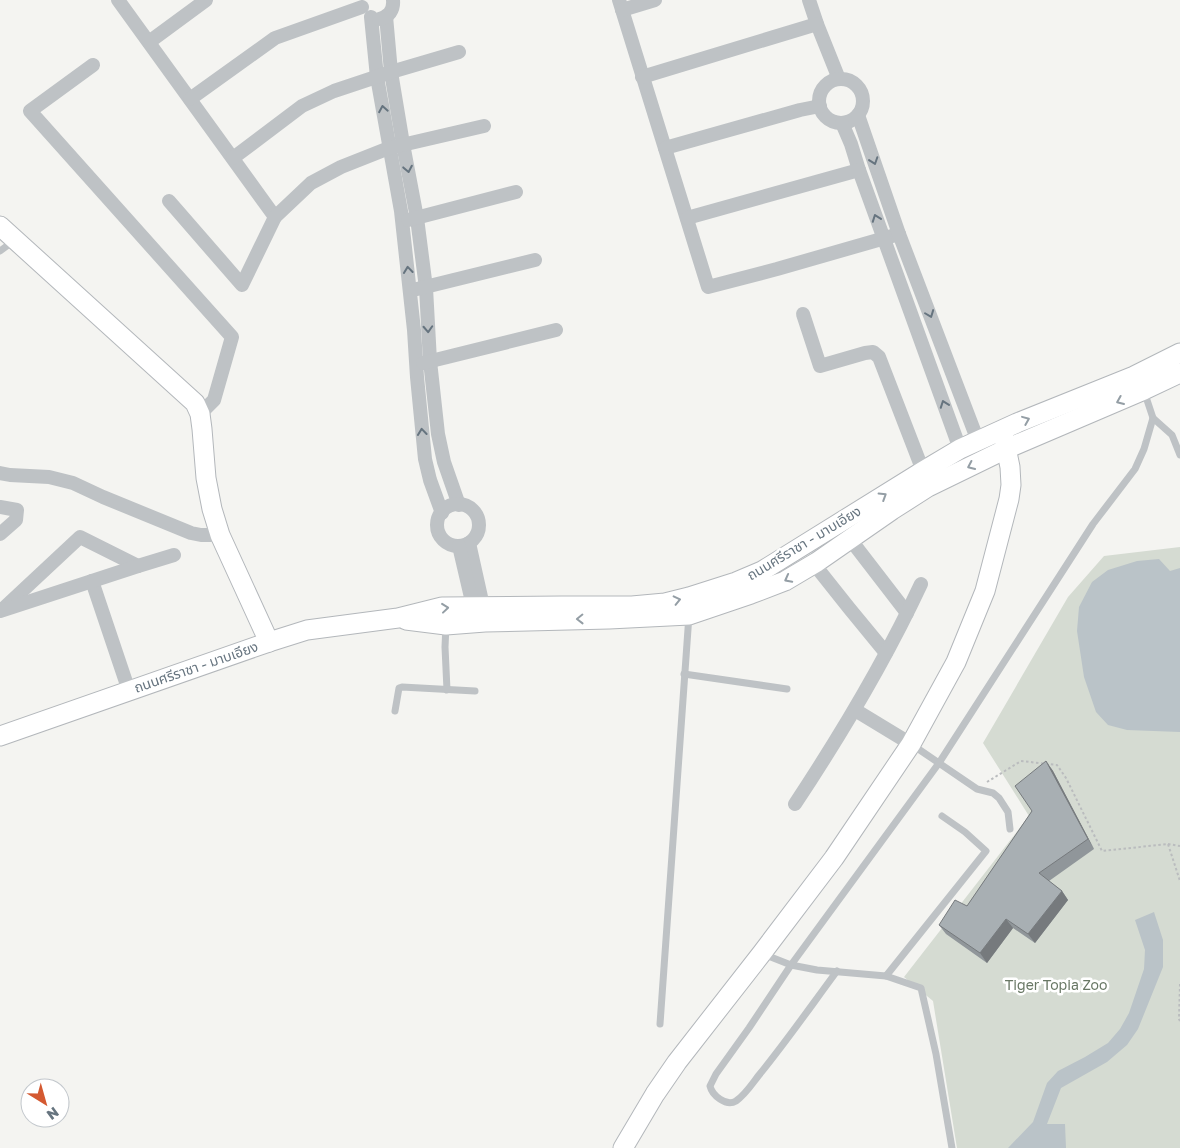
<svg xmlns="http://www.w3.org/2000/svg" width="1180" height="1148" viewBox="0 0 1180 1148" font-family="'Golos Text','Noto Sans Thai',sans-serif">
<rect width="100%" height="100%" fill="#f4f4f1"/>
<path fill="#d5dbd2" d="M 1180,547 L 1180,1148 L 957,1148 L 933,1001 L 904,977 L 1029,816 L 983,743 L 1068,597 L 1104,556 Z"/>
<g fill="#bac3c8">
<path d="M 1159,559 L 1170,571 L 1180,568 L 1180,732 L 1127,730 L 1108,725 L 1096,712 L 1084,677 L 1077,631 L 1079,607 L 1092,582 L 1108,570 L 1137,561 Z"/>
<path d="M 1154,912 L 1163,940 L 1163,967 L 1138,1029 L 1127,1045 L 1107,1062 L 1061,1088 L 1047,1124 L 1065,1124 L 1066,1148 L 1008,1148 L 1033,1122 L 1047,1083 L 1058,1071 L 1085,1057 L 1108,1043 L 1120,1029 L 1129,1013 L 1144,969 L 1145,950 L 1135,920 Z"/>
</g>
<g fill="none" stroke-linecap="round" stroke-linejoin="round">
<g stroke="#b3b7bb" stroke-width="21">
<g id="secondary">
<path d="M 0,226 L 195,403 L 200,414 L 202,429 L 206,478 L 212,509 L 220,535 L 269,642"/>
<path d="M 406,620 L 446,625 L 485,622 L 609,619 L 689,615 L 751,594 L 785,581 L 817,562 L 892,510 L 928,487 L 1006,449 L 1144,390 L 1180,373"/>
<path d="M 0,736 L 269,642 L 307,630 L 398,618 L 442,607 L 562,606 L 632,606 L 665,603 L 689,597 L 736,582 L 762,571 L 923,471 L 960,449 L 1017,423 L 1134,376 L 1180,353"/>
<path d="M 623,1148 L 655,1094 L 677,1062 L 762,953 L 834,858 L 911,744 L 956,662 L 985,591 L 1009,499 L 1011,485 L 1010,467 L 1004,438"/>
</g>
</g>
<g stroke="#babcbe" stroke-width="2" stroke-dasharray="2.5 2.5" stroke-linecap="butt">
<path d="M 987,782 L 1021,761 L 1057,765 L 1066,778 L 1102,851 L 1168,844 L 1180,881"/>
<path d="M 1168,844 L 1180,846"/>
<path d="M 1180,984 L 1179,1019 L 1180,1021"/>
</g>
<g stroke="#bec2c5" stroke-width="7">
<path d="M 0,251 L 15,240"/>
<path d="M 1153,418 L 1172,435 L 1180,455"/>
<path d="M 446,625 L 445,647 L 447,690"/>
<path d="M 684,674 L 787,689"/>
<path d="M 395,711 L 399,688 L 402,687 L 475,691"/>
<path d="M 911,744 L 977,789 L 993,793 L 999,798 L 1008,812 L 1010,829"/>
<path d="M 763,954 L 791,965 L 817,970 L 886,976 L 986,851 L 965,832 L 942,816"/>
<path d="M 837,971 C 811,1006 786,1042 759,1075 C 752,1084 745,1095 736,1101 C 726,1107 712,1095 710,1086 L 716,1074 L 749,1028 L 791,965 L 939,763 L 1093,524 L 1135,469 L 1144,449 L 1153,418 L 1144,391"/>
<path d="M 886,976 L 921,988 L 936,1054 L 952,1148"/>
<path d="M 660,1024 L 689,615"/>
</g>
<g stroke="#bec2c5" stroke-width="14">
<path d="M 118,0 L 275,217"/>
<path d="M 619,0 L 708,287 L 777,269 L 899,234"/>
<path d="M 809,0 L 817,24 L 839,79"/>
<path d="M 622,10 L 655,0"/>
<path d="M 386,16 L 391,72 L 403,144 L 417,218 L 426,288 L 430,361 L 438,434 L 444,462 L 459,505"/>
<path d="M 371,17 L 377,77 L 401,211 L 414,330 L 417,377 L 425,459 L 430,480 L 442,513"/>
<path d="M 379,19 C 389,17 394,10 393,0"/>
<path d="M 149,42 L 206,0"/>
<path d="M 93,65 L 30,111 L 232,337 L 214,400 L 200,414"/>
<path d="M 642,77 L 817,24"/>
<circle cx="841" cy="101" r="22"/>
<path d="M 190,99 L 275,38 L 362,7"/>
<path d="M 858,115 L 899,234 L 978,441"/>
<path d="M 842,123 L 851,144 L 859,170 L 960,449"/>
<path d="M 665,148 L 800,110 L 820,106"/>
<path d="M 233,158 L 302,106 L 334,91 L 391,72 L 459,52"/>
<path d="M 169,201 L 242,285 L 275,217 L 311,183 L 341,167 L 389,148 L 484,126"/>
<path d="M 687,218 L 859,170"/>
<path d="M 408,220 L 516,192"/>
<path d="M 417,289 L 535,260"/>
<path d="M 803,314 L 820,366 L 865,353 L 873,352 L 879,357 L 923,471"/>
<path d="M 423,363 L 556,330"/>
<path d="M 0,473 L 10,475 L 49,477 L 73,483 L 103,497 L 191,533 L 201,535 L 220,535"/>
<circle cx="458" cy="525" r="21"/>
<path d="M 0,507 L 17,510 L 16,520 L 0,534"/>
<path d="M 850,539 L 907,613"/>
<path d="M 469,543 L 483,606"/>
<path d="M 459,546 L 473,606"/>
<path d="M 814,564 L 849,608 L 886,653"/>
<path d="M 92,581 L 129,691"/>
<path d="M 5,607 L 80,537 L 138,566"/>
<path d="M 0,611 L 138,566 L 174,555"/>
<path d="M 855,710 L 911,744"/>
<path d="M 795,804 C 842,733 885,661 921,584"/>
</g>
<use href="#secondary" stroke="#fff" stroke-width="19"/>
</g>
<path fill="#90969a" d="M 1046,761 L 1053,771 L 1094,849 L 1049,881 L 1062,891 L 1068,900 L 1035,943 L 1013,928 L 987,963 L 946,934 L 939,925 L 967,906 L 1032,811 Z"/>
<g fill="#767a7d">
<path d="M 1046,761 L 1053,771 L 1094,849 L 1088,839 Z"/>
<path d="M 1062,891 L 1068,900 L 1035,943 L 1028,934 Z"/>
<path d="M 1006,919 L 1013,928 L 987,963 L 980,953 Z"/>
</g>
<path fill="#a8afb3" stroke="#767a7d" d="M 1046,761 L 1088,839 L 1039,873 L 1062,891 L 1028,934 L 1006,919 L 980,953 L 939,925 L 955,900 L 967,906 L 1032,811 L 1015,786 Z"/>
<defs><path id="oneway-chevron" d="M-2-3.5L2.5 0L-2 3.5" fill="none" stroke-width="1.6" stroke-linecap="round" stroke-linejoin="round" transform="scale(1.25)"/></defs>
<g stroke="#66747f">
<use href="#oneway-chevron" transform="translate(383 109) rotate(-100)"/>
<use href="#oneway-chevron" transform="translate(874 161) rotate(71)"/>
<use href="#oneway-chevron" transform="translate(408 169) rotate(79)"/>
<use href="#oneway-chevron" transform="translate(876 218) rotate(-110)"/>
<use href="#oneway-chevron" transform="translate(408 270) rotate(-96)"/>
<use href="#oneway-chevron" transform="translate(930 314) rotate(69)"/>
<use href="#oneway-chevron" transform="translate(428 329) rotate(87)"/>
<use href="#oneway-chevron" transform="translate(944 404) rotate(-110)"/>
<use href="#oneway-chevron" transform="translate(422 432) rotate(-96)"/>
</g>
<g stroke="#949ea5">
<use href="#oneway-chevron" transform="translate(1120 401) rotate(157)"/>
<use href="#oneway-chevron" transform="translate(1026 420) rotate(-22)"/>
<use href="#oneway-chevron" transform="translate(971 466) rotate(155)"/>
<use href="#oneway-chevron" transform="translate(883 496) rotate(-32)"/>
<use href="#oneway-chevron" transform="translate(788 579) rotate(152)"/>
<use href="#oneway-chevron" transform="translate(677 600) rotate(-13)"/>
<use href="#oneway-chevron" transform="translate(445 608) rotate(-6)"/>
<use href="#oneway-chevron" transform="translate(580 619) rotate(179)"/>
</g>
<g text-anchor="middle" stroke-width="5" stroke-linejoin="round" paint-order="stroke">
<g font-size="14" fill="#66747f" stroke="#fff">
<text transform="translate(804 543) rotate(-31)" y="5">ถนนศรีราชา - มาบเอียง</text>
<text transform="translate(196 667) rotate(-19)" y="5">ถนนศรีราชา - มาบเอียง</text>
</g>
<g font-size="14" fill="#687764" stroke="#fff">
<text x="1056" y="990">Tiger Topia Zoo</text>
</g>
</g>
<g transform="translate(45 1103) rotate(143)"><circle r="24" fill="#ffffff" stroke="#c2c7cc"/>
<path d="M0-4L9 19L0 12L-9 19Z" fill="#d45931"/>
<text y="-8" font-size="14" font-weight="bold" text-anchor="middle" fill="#66747f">N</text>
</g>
</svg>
